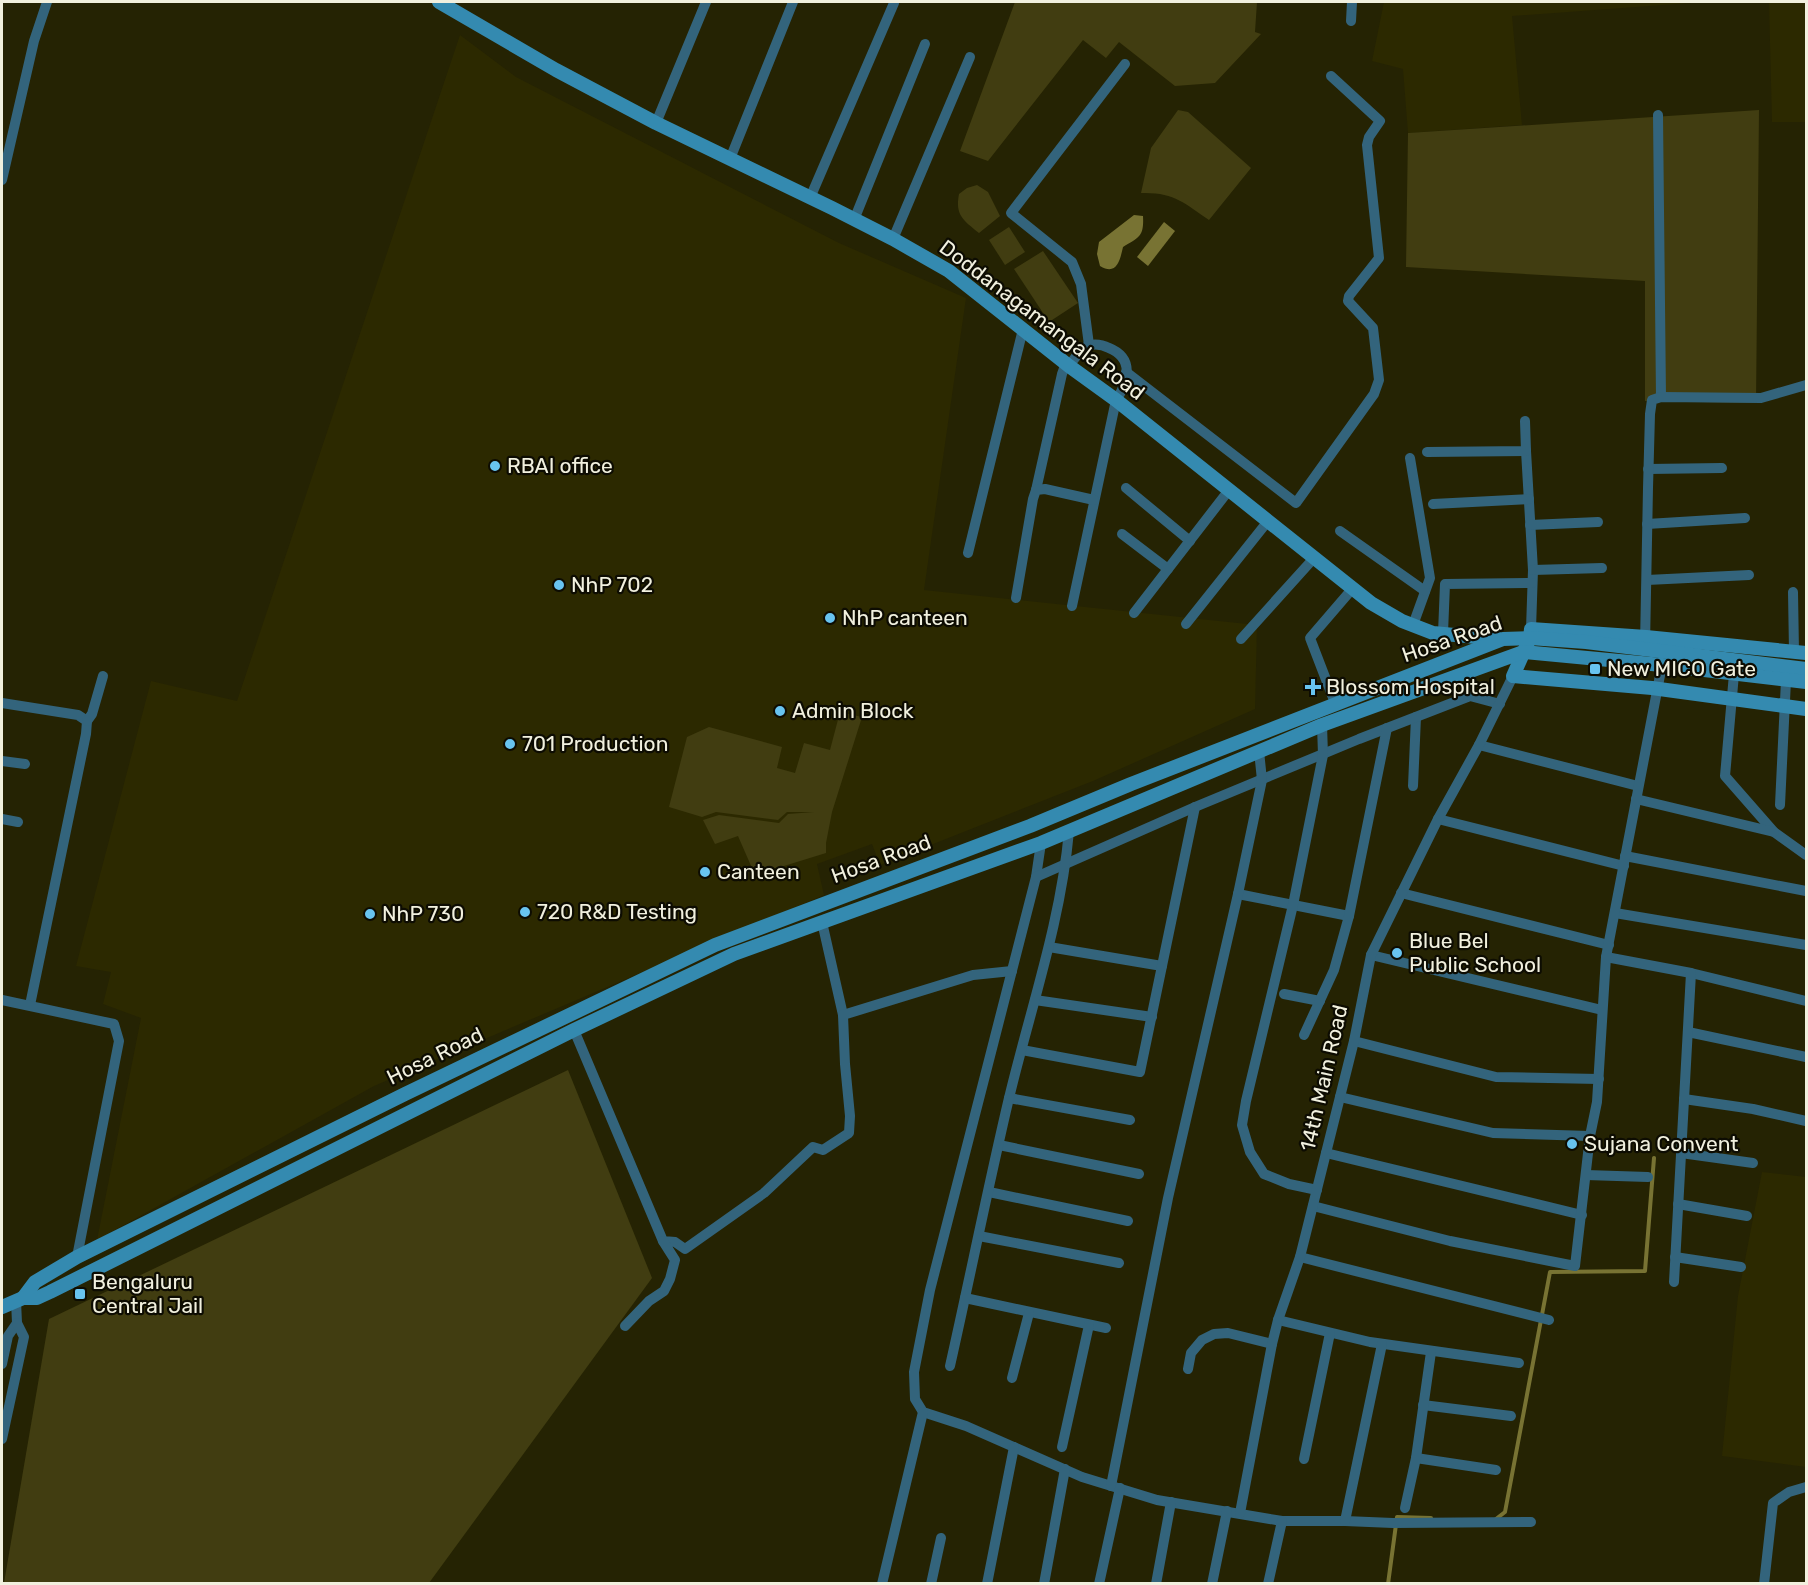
<svg xmlns="http://www.w3.org/2000/svg" width="1808" height="1585" viewBox="0 0 1808 1585" font-family="Rubik,sans-serif">
<rect width="100%" height="100%" fill="#252303"/>
<g fill="#2c2900">
<path d="M 1384,2 L 1704,2 L 1512,16 L 1522,125 L 1408,133 L 1403,69 L 1372,61 Z"/>
<path d="M 1769,2 L 1806,2 L 1806,122 L 1772,122 Z"/>
<path d="M 460,35 L 516,77 L 839,243 L 966,298 L 924,590 L 1257,625 L 1255,709 L 1093,781 L 880,865 L 872,844 L 817,864 L 824,895 L 374,1086 L 97,1240 L 141,1018 L 103,1004 L 111,972 L 76,966 L 151,681 L 237,701 Z"/>
<path d="M 1762,1172 L 1806,1177 L 1806,1467 L 1722,1456 L 1738,1296 Z"/>
</g>
<g fill="#413d11">
<path d="M 1015,2 L 1257,2 L 1255,32 L 1261,34 L 1215,83 L 1175,86 L 1119,42 L 1106,58 L 1083,40 L 988,161 L 960,151 Z"/>
<path d="M 1178,110 L 1188,112 L 1251,168 L 1209,220 C 1184,203 1174,192 1141,193 L 1151,148 Z"/>
<path d="M 1759,110 L 1756,403 L 1645,401 L 1645,281 L 1406,267 L 1408,133 Z"/>
<path d="M 977,185 L 988,192 L 1000,216 L 979,233 C 963,220 955,215 959,194 L 967,188 Z"/>
<path d="M 1009,227 L 1025,252 L 1005,265 L 989,240 Z"/>
<path d="M 1043,251 L 1078,303 L 1049,322 L 1014,269 Z"/>
<path d="M 840,712 L 862,717 L 832,812 L 826,843 L 826,853 L 755,875 L 738,836 L 715,844 L 703,820 L 719,815 L 779,823 L 788,814 L 814,812 L 787,812 L 778,820 L 716,812 L 702,817 L 669,807 L 687,737 L 709,727 L 782,747 L 777,768 L 795,773 L 804,743 L 830,750 Z"/>
<path d="M 568,1070 L 652,1278 L 429,1583 L 4,1583 L 49,1319 Z"/>
</g>
<g fill="#787333">
<path d="M 1134,215 L 1143,216 C 1144,236 1140,237 1123,247 C 1120,260 1117,276 1100,266 L 1097,254 L 1099,242 Z"/>
<path d="M 1164,222 L 1175,231 L 1148,266 L 1137,257 Z"/>
</g>
<g fill="none" stroke-linecap="round" stroke-linejoin="round">
<g stroke="#787333" stroke-width="4">
<path d="M 1496,1519 L 1505,1512 L 1550,1272 L 1645,1271 L 1654,1158"/>
<path d="M 1388,1584 L 1397,1517 L 1431,1518"/>
</g>
<g stroke="#33647c" stroke-width="10">
<path d="M 1351,21 L 1352,2"/>
<path d="M 1658,115 L 1661,397"/>
<path d="M 656,123 L 706,2"/>
<path d="M 730,159 L 793,2"/>
<path d="M 2,180 L 34,41 L 47,2"/>
<path d="M 810,198 L 894,3"/>
<path d="M 854,220 L 925,44"/>
<path d="M 893,239 L 970,57"/>
<path d="M 1089,345 L 1081,284 L 1072,262 L 1011,213 L 1125,64"/>
<path d="M 1069,366 C 1074,359 1081,348 1090,345 C 1096,344 1103,345 1109,348 C 1134,358 1129,381 1116,400 L 1072,606"/>
<path d="M 1126,372 L 1296,503 L 1374,394 L 1379,380 L 1373,328 L 1348,301 L 1349,296 L 1379,258 L 1367,145 L 1369,137 L 1380,121 L 1331,76"/>
<path d="M 1526,451 L 1533,570 L 1531,629"/>
<path d="M 1427,452 L 1526,451 L 1525,421"/>
<path d="M 1410,458 L 1430,578 L 1413,625"/>
<path d="M 1648,469 L 1722,468"/>
<path d="M 1126,488 L 1190,541"/>
<path d="M 1036,490 L 1062,374 L 1066,363"/>
<path d="M 1433,504 L 1529,499"/>
<path d="M 1647,524 L 1745,518"/>
<path d="M 1530,525 L 1598,522"/>
<path d="M 1340,531 L 1425,591"/>
<path d="M 1122,534 L 1168,569"/>
<path d="M 968,553 L 1023,329"/>
<path d="M 1533,570 L 1602,568"/>
<path d="M 1647,580 L 1749,575"/>
<path d="M 1793,592 L 1794,652"/>
<path d="M 1016,598 L 1033,499 L 1036,490 L 1045,489 L 1094,500"/>
<path d="M 1134,613 L 1229,490"/>
<path d="M 1186,624 L 1268,521"/>
<path d="M 1443,633 L 1445,584 L 1532,583"/>
<path d="M 1241,639 L 1314,558"/>
<path d="M 1645,645 L 1648,488 L 1650,414 L 1652,400 L 1661,397 L 1761,398 L 1806,385"/>
<path d="M 1734,674 L 1725,776 L 1774,832 L 1806,855"/>
<path d="M 2,703 L 78,715 L 87,721 L 86,734 L 30,1005"/>
<path d="M 1335,703 L 1310,638 L 1353,588"/>
<path d="M 87,721 L 92,714 L 103,676"/>
<path d="M 1479,745 L 1638,786"/>
<path d="M 2,761 L 25,764"/>
<path d="M 1413,786 L 1416,717"/>
<path d="M 1636,799 L 1774,832"/>
<path d="M 1780,805 L 1786,680"/>
<path d="M 2,819 L 18,822"/>
<path d="M 1438,819 L 1624,866"/>
<path d="M 1041,843 L 1036,877 L 930,1290 L 914,1372 L 915,1399 L 923,1412 L 966,1426 L 1082,1477 L 1157,1500 L 1282,1521 L 1345,1521 L 1393,1523 L 1531,1522"/>
<path d="M 1625,856 L 1806,891"/>
<path d="M 1036,877 L 1195,807 L 1359,739 L 1470,696 L 1500,704"/>
<path d="M 1401,893 L 1609,945"/>
<path d="M 1238,894 L 1349,916"/>
<path d="M 1615,913 L 1806,945"/>
<path d="M 822,922 L 843,1015"/>
<path d="M 1049,947 L 1162,966"/>
<path d="M 1371,955 L 1602,1010"/>
<path d="M 1606,957 L 1691,973 L 1806,1001"/>
<path d="M 1284,994 L 1320,1001"/>
<path d="M 2,1000 L 114,1024 L 119,1041 L 77,1257"/>
<path d="M 1035,1000 L 1152,1017"/>
<path d="M 574,1030 L 663,1241 L 675,1242 L 685,1249 L 764,1193 L 813,1147 L 823,1150 L 849,1133 L 850,1116 L 845,1064 L 843,1015 L 973,975 L 1012,971"/>
<path d="M 1688,1032 L 1806,1057"/>
<path d="M 1304,1035 L 1334,970 L 1349,916 L 1387,728"/>
<path d="M 1354,1041 L 1496,1077 L 1599,1079"/>
<path d="M 1022,1050 L 1140,1072 L 1195,807"/>
<path d="M 1340,1097 L 1493,1133 L 1590,1136"/>
<path d="M 1009,1098 L 1130,1120"/>
<path d="M 1684,1099 L 1753,1109 L 1806,1121"/>
<path d="M 999,1145 L 1139,1174"/>
<path d="M 1326,1153 L 1582,1215"/>
<path d="M 1681,1153 L 1753,1163"/>
<path d="M 1586,1175 L 1648,1177"/>
<path d="M 1317,1190 L 1289,1184 L 1264,1174 L 1250,1152 L 1242,1125 L 1246,1101 L 1293,905 L 1323,755 L 1322,725"/>
<path d="M 989,1192 L 1128,1221"/>
<path d="M 1678,1204 L 1747,1216"/>
<path d="M 1313,1206 L 1450,1241 L 1575,1266 L 1590,1136 L 1597,1102 L 1606,957 L 1662,665"/>
<path d="M 979,1236 L 1119,1263"/>
<path d="M 1300,1257 L 1549,1320"/>
<path d="M 1675,1257 L 1741,1267"/>
<path d="M 1674,1282 L 1691,973"/>
<path d="M 965,1298 L 1106,1328"/>
<path d="M 1278,1320 L 1370,1342 L 1519,1363"/>
<path d="M 625,1326 L 649,1301 L 664,1291 L 670,1279 L 675,1260 L 663,1241"/>
<path d="M 2,1364 L 8,1336 L 17,1323 L 16,1301"/>
<path d="M 950,1366 C 970,1277 988,1187 1009,1098 C 1030,1010 1061,922 1069,831"/>
<path d="M 1188,1369 L 1191,1353 L 1202,1340 L 1214,1334 L 1228,1333 L 1272,1344"/>
<path d="M 1012,1378 L 1029,1313"/>
<path d="M 1423,1405 L 1511,1416"/>
<path d="M 2,1439 L 24,1337 L 17,1323"/>
<path d="M 1062,1447 L 1089,1325"/>
<path d="M 1416,1458 L 1496,1470"/>
<path d="M 1304,1459 L 1330,1333"/>
<path d="M 1111,1486 L 1168,1198 L 1238,894 L 1262,780 L 1259,751"/>
<path d="M 1405,1508 L 1416,1458 L 1431,1352"/>
<path d="M 1240,1513 L 1272,1344 L 1278,1320 L 1300,1257 L 1354,1041 L 1371,955 L 1438,819 L 1479,745 L 1513,676"/>
<path d="M 1345,1521 L 1382,1344"/>
<path d="M 882,1584 L 923,1412"/>
<path d="M 931,1584 L 941,1538"/>
<path d="M 987,1584 L 1014,1447"/>
<path d="M 1044,1584 L 1065,1469"/>
<path d="M 1099,1584 L 1120,1488"/>
<path d="M 1156,1584 L 1171,1502"/>
<path d="M 1212,1584 L 1227,1511"/>
<path d="M 1268,1584 L 1282,1521"/>
<path d="M 1764,1584 L 1773,1503 L 1789,1492 L 1806,1487"/>
</g>
<g stroke="#348ab0" stroke-width="14">
<path d="M 439,2 L 556,70 L 656,123 L 832,208 L 893,239 L 949,271 L 1069,366 L 1116,400 L 1371,603 L 1402,621 L 1433,633 L 1498,639"/>
<path d="M 1806,653 L 1646,637 L 1531,629 L 1530,638 L 1513,676 L 1652,688 L 1806,709"/>
<path d="M 23,1298 L 35,1282 L 77,1257 L 405,1094 L 715,945 L 1030,826 L 1131,784 L 1503,639 L 1530,638 L 1586,642 L 1806,669"/>
<path d="M 2,1307 L 23,1298 L 37,1298 L 50,1292 L 574,1030 L 734,954 L 1041,843 L 1322,725 L 1523,652 L 1662,665 L 1806,682"/>
</g>
</g>
<g fill="#68c4f0" stroke="#0d0c02" stroke-width="2">
<circle cx="495" cy="466" r="6"/>
<circle cx="559" cy="585" r="6"/>
<circle cx="830" cy="618" r="6"/>
<rect x="1589" y="663" width="12" height="12" rx="3"/>
<path d="M1310 678h6v6h6v6h-6v6h-6v-6h-6v-6h6z"/>
<circle cx="780" cy="711" r="6"/>
<circle cx="510" cy="744" r="6"/>
<circle cx="705" cy="872" r="6"/>
<circle cx="525" cy="912" r="6"/>
<circle cx="370" cy="914" r="6"/>
<circle cx="1397" cy="953" r="6"/>
<circle cx="1572" cy="1144" r="6"/>
<rect x="74" y="1288" width="12" height="12" rx="3"/>
</g>
<g text-anchor="middle" stroke-width="4.5" stroke-linejoin="round" paint-order="stroke">
<g font-size="21" fill="#f1f0de" stroke="#0d0c02">
<text transform="translate(1042 320) rotate(37)" y="7">Doddanagamangala Road</text>
<text transform="translate(1452 639) rotate(-19)" y="7">Hosa Road</text>
<text transform="translate(881 859) rotate(-20)" y="7">Hosa Road</text>
<text transform="translate(435 1056) rotate(-26)" y="7">Hosa Road</text>
<text transform="translate(1324 1078) rotate(-77)" y="7">14th Main Road</text>
</g>
<g font-size="21" fill="#f1f0de" stroke="#0d0c02" text-anchor="start">
<text x="507" y="473">RBAI office</text>
<text x="571" y="592">NhP 702</text>
<text x="842" y="625">NhP canteen</text>
<text x="1607" y="676">New MICO Gate</text>
<text x="1326" y="694">Blossom Hospital</text>
<text x="792" y="718">Admin Block</text>
<text x="522" y="751">701 Production</text>
<text x="717" y="879">Canteen</text>
<text x="537" y="919">720 R&amp;D Testing</text>
<text x="382" y="921">NhP 730</text>
<text x="1409" y="948">Blue Bel<tspan x="1409" dy="24">Public School</tspan></text>
<text x="1584" y="1151">Sujana Convent</text>
<text x="92" y="1289">Bengaluru<tspan x="92" dy="24">Central Jail</tspan></text>
</g>
</g>
<rect width="1808" height="1585" fill="none" stroke="#f1f0de" stroke-width="6"/>
</svg>
